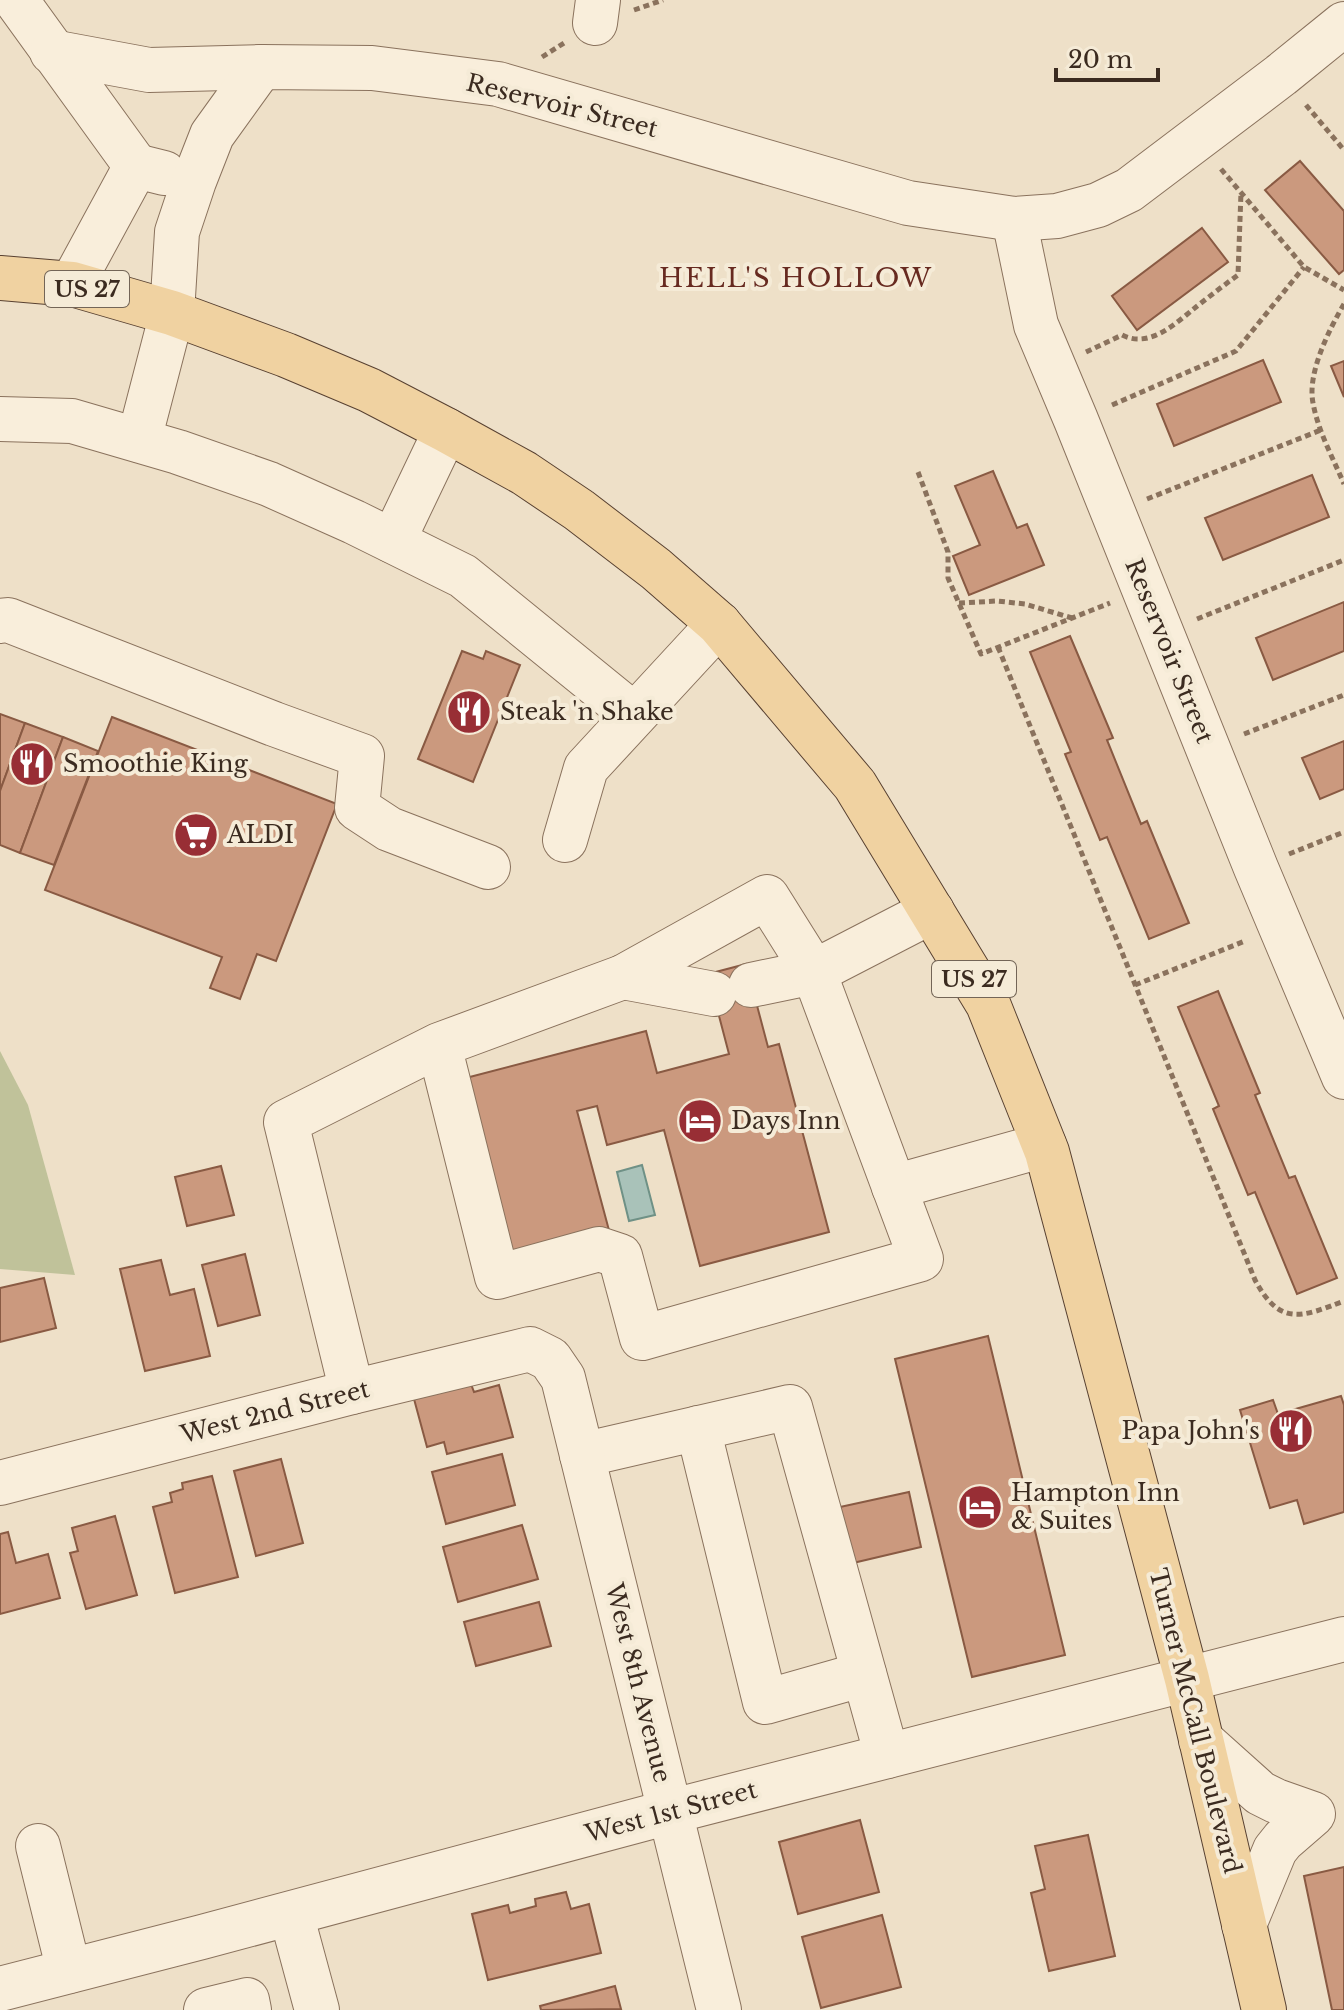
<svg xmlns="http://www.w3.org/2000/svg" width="1344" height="2010" viewBox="0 0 1344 2010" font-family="'Libre Baskerville',serif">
<rect width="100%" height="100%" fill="#eee0c8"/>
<path fill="#c0c29a" d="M 0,1051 L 28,1105 L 75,1275 L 0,1269 Z"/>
<path fill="#a9c2b9" stroke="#6f9186" stroke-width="2" d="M 642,1165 L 655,1215 L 629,1221 L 617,1172 Z"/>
<g fill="#cb997e" stroke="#895a43" stroke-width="2">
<path d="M 1300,161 L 1344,211 L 1344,270 L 1339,274 L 1265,190 Z"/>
<path d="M 1202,228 L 1228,262 L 1137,330 L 1112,296 Z"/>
<path d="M 1263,360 L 1281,402 L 1174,446 L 1157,404 Z"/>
<path d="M 1344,361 L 1344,397 L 1331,366 Z"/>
<path d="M 993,471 L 1017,528 L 1027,524 L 1044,565 L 969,595 L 953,556 L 980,545 L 955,486 Z"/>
<path d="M 1312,475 L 1329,517 L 1223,560 L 1205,518 Z"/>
<path d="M 1344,602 L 1344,651 L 1273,680 L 1256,638 Z"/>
<path d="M 1070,636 L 1113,738 L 1107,740 L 1141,824 L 1147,821 L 1189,923 L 1149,939 L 1107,837 L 1100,840 L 1065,754 L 1071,752 L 1030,652 Z"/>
<path d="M 462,651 L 483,659 L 486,651 L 520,665 L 473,782 L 418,759 Z"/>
<path d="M 0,714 L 25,723 L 0,791 Z"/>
<path d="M 112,717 L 337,804 L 276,961 L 257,954 L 240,999 L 210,988 L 222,957 L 45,890 Z"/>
<path d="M 25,723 L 63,737 L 20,853 L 0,845 L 0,791 Z"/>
<path d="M 63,737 L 98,751 L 54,865 L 20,853 Z"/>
<path d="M 1344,741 L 1344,789 L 1320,799 L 1302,758 Z"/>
<path d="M 746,964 L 768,1047 L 779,1044 L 829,1232 L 700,1266 L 664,1130 L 607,1145 L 597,1106 L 577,1111 L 610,1234 L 510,1260 L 462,1079 L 646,1031 L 657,1073 L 729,1054 L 708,974 Z"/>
<path d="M 1218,991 L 1260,1093 L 1255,1095 L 1289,1178 L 1295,1176 L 1337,1278 L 1297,1294 L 1255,1192 L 1248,1195 L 1213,1109 L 1219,1106 L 1178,1007 Z"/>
<path d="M 221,1166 L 234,1215 L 187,1226 L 175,1177 Z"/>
<path d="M 245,1254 L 260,1315 L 218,1326 L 202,1265 Z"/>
<path d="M 161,1260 L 170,1295 L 194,1289 L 210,1356 L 145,1371 L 120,1269 Z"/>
<path d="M 44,1278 L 56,1328 L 0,1342 L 0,1288 Z"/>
<path d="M 988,1336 L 1065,1655 L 972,1677 L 895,1359 Z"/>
<path d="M 471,1384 L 474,1392 L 499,1385 L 513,1437 L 447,1454 L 444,1442 L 427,1447 L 414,1399 Z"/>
<path d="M 1341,1396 L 1344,1405 L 1344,1512 L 1304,1524 L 1297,1500 L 1270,1508 L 1240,1410 L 1273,1400 L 1278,1414 Z"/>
<path d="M 502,1454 L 515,1505 L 446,1524 L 432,1472 Z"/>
<path d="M 281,1459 L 303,1543 L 256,1556 L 234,1471 Z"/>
<path d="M 212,1476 L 238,1577 L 175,1593 L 153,1507 L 172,1502 L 170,1493 L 183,1489 L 182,1483 Z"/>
<path d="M 909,1492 L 921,1547 L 853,1563 L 840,1507 Z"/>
<path d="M 115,1516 L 137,1595 L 86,1609 L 70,1553 L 78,1551 L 72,1528 Z"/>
<path d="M 522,1525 L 538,1579 L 458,1602 L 443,1547 Z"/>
<path d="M 8,1532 L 16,1563 L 48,1554 L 60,1598 L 0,1614 L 0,1534 Z"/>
<path d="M 539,1602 L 551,1646 L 476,1666 L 464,1622 Z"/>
<path d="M 860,1820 L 879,1892 L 798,1914 L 779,1842 Z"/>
<path d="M 1088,1835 L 1115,1956 L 1049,1971 L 1031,1893 L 1045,1889 L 1035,1846 Z"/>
<path d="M 1344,1867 L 1344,2010 L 1332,2010 L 1304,1876 Z"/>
<path d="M 566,1892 L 571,1909 L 589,1904 L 601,1953 L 488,1980 L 472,1914 L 508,1905 L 510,1913 L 536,1906 L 535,1899 Z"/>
<path d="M 882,1915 L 901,1987 L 821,2008 L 802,1937 Z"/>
<path d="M 615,1986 L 621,2009 L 541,2010 L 540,2006 Z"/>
</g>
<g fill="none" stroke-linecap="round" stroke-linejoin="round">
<g stroke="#8a725d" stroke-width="46">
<g id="minor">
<path d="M 16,0 L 136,166"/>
<path d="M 595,23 L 598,0"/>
<path d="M 52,52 L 149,70 L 261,67 L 372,68 L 498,84 L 908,203 L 1014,219 L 1057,216 L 1098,205 L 1129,190 L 1281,75 L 1344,24"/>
<path d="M 1014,219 L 1036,325 L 1076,420 L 1256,868 L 1344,1077"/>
<path d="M 72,284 L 136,166 L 164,173"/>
<path d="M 0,419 L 72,421 L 178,452 L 269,484 L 354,522 L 463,576 L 634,715"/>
<path d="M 139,440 L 172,313 L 177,232 L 194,181 L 212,135 L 261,67"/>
<path d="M 393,541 L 446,430"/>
<path d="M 0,621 L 8,620 L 274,724 L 362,756 L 357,808 L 389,829 L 488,867"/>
<path d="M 565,840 L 586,768 L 719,624"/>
<path d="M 623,977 L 714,994"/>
<path d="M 751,985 L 814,972 L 932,911"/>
<path d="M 894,1187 L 1044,1145"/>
<path d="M 352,1392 L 286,1122 L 439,1045 L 623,977 L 767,897 L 814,972 L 921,1259 L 642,1338 L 620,1256 L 599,1249 L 497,1277 L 439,1045"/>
<path d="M 698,1428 L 765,1702 L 864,1674"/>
<path d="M 582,1455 L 790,1407 L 887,1756"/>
<path d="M 0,1483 L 352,1392 L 530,1349 L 550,1359 L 563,1378 L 719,2010"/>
<path d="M 1201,1740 L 1260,1793 L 1276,1801 L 1313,1814 L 1283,1840 L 1275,1850 L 1244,1925"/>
<path d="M 38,1846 L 69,1971"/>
<path d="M 291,1914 L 317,2010"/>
<path d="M 0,1989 L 202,1937 L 669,1812 L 1344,1639"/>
<path d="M 206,2010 L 247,2000 L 249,2010"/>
</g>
</g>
<g stroke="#584131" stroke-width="46">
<path id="major" d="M 0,278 L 72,284 L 172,313 L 286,355 L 369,390 L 446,430 L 524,473 L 579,510 L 656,569 L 719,624 L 855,785 L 988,1004 L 1047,1152 L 1187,1679 L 1264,2010"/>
</g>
<g stroke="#8a725d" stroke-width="5" stroke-dasharray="6 4" stroke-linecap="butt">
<path d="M 634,10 L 663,0"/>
<path d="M 542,57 L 564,43"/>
<path d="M 1306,105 L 1344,150"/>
<path d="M 1221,169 L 1304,267 L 1344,290"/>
<path d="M 1344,304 C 1329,330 1307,373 1313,403 C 1318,431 1333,458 1344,484"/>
<path d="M 1086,352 L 1122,335 C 1150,349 1176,323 1196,307 C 1210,296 1224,285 1238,275 L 1241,192"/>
<path d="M 1112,405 L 1236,351 L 1304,267"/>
<path d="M 918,472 L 948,552 L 948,578 L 981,654 L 1110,603"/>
<path d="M 1147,499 L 1321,430"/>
<path d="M 959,603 L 997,601 L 1025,604 L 1072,618"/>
<path d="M 1197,619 L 1344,560"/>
<path d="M 998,647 L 1255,1280 C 1280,1327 1302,1317 1344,1301"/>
<path d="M 1244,734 L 1344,695"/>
<path d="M 1289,854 L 1344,832"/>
<path d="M 1135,985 L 1245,941"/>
</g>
<use href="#minor" stroke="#f9eedb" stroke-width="44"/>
<use href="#major" stroke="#f0d2a1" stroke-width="44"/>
</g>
<defs>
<g id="restaurant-disc" transform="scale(2.3)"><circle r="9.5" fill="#982e35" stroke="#f5ebd7"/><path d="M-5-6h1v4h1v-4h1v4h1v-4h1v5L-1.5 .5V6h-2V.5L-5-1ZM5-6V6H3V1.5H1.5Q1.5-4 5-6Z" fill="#fff"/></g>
<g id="supermarket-disc" transform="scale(2.3)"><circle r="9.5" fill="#982e35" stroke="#f5ebd7"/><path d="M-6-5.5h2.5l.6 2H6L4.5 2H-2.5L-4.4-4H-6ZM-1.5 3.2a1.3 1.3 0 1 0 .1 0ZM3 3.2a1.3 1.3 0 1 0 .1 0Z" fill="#fff"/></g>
<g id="hotel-disc" transform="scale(2.3)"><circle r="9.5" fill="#982e35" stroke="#f5ebd7"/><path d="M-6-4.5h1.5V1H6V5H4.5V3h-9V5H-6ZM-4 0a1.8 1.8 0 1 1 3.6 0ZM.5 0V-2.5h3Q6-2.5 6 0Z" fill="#fff"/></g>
</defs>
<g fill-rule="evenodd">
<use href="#restaurant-disc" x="469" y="712"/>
<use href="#restaurant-disc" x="32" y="764"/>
<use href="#supermarket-disc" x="196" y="835"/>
<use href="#hotel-disc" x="700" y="1121"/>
<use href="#restaurant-disc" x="1291" y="1431"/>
<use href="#hotel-disc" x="980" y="1507"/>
</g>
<g text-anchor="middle" stroke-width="8" stroke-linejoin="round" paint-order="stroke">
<g fill="#f5ebd7" stroke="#736557" stroke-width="2">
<rect x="45" y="271" width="84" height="36" rx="6"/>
<rect x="932" y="961" width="84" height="36" rx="6"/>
</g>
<g font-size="22" font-weight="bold" fill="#3b2b20">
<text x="87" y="297">US 27</text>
<text x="974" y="987">US 27</text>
</g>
<g font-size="24" fill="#3b2b20" stroke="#f5ebd7">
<text transform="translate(562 106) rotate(14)" y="8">Reservoir Street</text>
<text transform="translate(1169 651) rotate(68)" y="8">Reservoir Street</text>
<text transform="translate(275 1412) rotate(-14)" y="8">West 2nd Street</text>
<text transform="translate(638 1683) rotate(76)" y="8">West 8th Avenue</text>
<text transform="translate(1195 1721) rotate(76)" y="8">Turner McCall Boulevard</text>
<text transform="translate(671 1812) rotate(-15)" y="8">West 1st Street</text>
</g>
<g font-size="24" fill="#3b2b20" stroke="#f5ebd7" text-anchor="start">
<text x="500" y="720">Steak 'n Shake</text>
<text x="63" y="772">Smoothie King</text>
<text x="227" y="843">ALDI</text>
<text x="731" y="1129">Days Inn</text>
<text x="1260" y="1439" text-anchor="end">Papa John's</text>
<text x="1011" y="1501">Hampton Inn<tspan x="1011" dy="28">&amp; Suites</tspan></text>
</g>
<g font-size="26" letter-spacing="2" fill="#672a20" stroke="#f5ebd7">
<text x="796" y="287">HELL'S HOLLOW</text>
</g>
</g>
<path d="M1056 68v12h102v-12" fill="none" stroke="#3b2b20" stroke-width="4"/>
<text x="1068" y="68" font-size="24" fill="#3b2b20" stroke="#f5ebd7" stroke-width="6" paint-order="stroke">20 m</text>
</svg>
